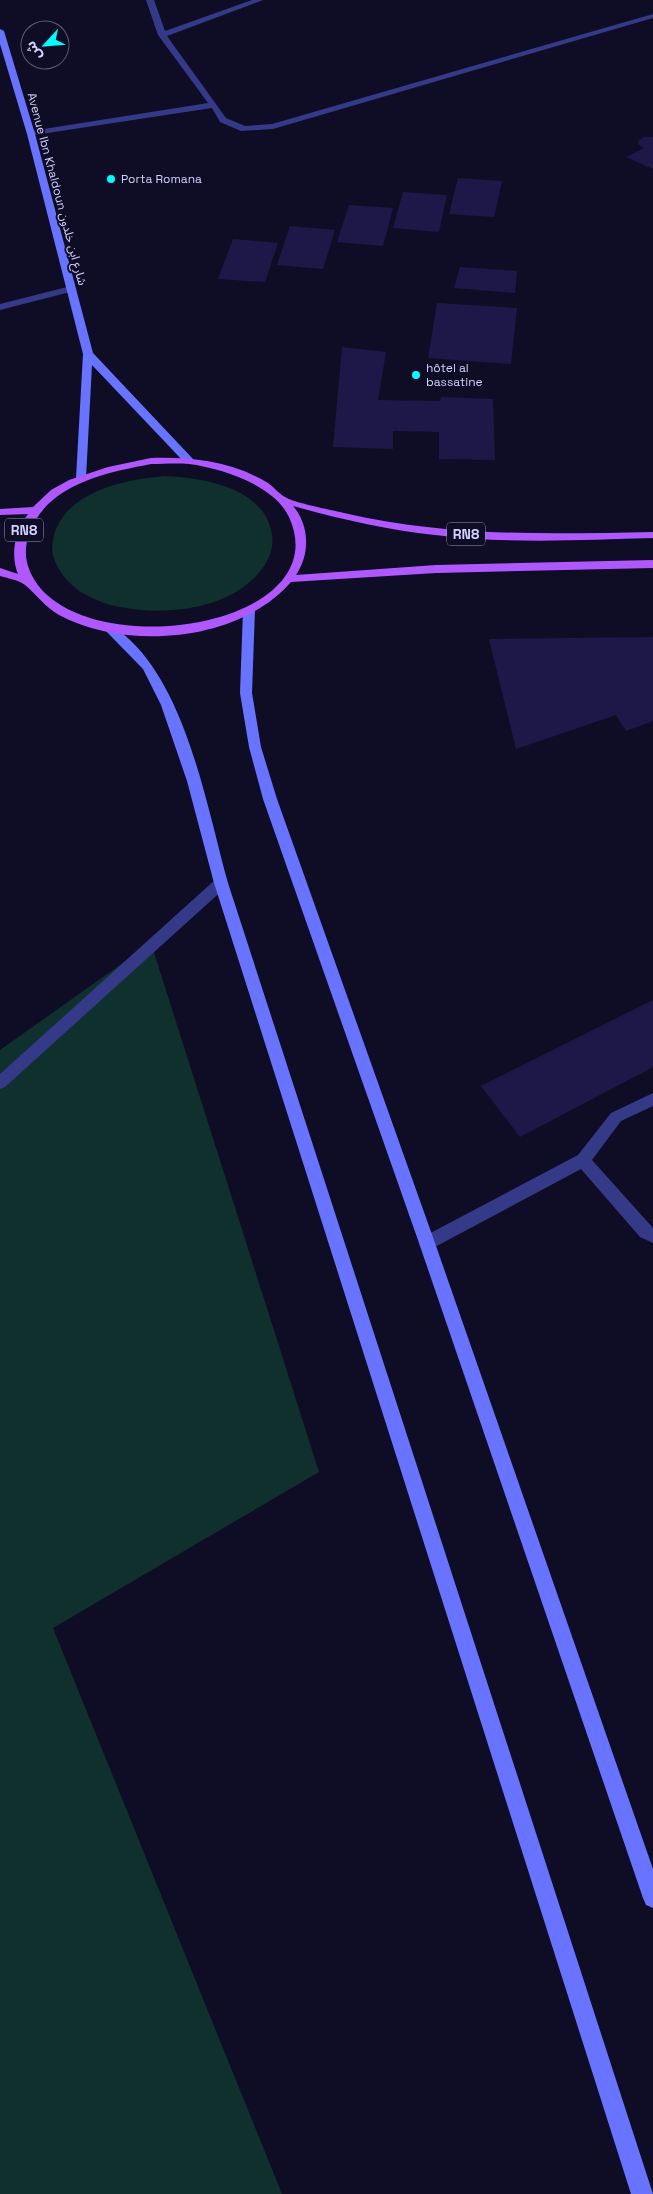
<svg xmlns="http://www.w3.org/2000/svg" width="653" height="2194" viewBox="0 0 653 2194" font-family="'Space Grotesk','Noto Sans Arabic',sans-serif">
<rect width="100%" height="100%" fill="#0f0d25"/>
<g fill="#0f302c">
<path d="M 164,476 C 201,478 261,486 271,530 C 275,543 271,557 262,569 C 231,610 167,616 120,607 C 93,602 65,587 55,561 C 51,553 52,544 54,535 C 67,491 124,480 164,476 Z"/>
<path d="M 151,943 L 319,1472 L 53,1628 L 282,2194 L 0,2194 L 0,1050 Z"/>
</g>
<g fill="#1d1848">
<path d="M 644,137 L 653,137 L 653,169 L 626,157 L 644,148 L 638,144 L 639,140 Z"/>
<path d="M 458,178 L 502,181 L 494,217 L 449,214 Z"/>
<path d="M 403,192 L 447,195 L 439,232 L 393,228 Z"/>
<path d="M 349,205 L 393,208 L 383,246 L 337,242 Z"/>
<path d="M 290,226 L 335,230 L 323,269 L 277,265 Z"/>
<path d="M 233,239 L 278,243 L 265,282 L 218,279 Z"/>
<path d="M 460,267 L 517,271 L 515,293 L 454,288 Z"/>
<path d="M 437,303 L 517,308 L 511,364 L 428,358 Z"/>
<path d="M 342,347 L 386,352 L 378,400 L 440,401 L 441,397 L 493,399 L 495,460 L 439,459 L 439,432 L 393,431 L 393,449 L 333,447 Z"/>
<path d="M 653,637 L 653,721 L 626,731 L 616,715 L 516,749 L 489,639 Z"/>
<path d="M 653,1000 L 653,1067 L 520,1137 L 481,1086 Z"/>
</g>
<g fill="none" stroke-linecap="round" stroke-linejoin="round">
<g fill="#343988" fill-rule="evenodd">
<path d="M 71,286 L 74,287 L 74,291 L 0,310 L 0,304 Z"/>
<path d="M 653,1093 L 653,1106 L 621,1121 L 592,1160 L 653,1228 L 653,1243 L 640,1237 L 581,1169 L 433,1248 L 427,1250 L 421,1248 L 419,1243 L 421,1238 L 578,1155 L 611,1113 Z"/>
</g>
<g fill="#343988" fill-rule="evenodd">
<path d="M 146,0 L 154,0 L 165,31 L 252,0 L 263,0 L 167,36 L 226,118 L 245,126 L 272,124 L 653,14 L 653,18 L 273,129 L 241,131 L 220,122 L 212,108 L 28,136 L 28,132 L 31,131 L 208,103 L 158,35 Z"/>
<path d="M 221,878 L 226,879 L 228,883 L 226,887 L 5,1087 L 0,1089 L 0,1074 L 216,879 Z"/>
</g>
<g fill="#6873ff" fill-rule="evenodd">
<path d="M 0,29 L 4,31 L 35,134 L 93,353 L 193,459 L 194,461 L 193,463 L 185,463 L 92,365 L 86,478 L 81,481 L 76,478 L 83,354 L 27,134 L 0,44 Z"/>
<path d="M 249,606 L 255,610 L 252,693 L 261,747 L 277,799 L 435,1243 L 653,1869 L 653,1908 L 646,1905 L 643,1898 L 419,1243 L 263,799 L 249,747 L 240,693 L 243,610 Z"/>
<path d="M 109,624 C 117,626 124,635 130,640 C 188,695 207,808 228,883 L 653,2194 L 631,2194 L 214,883 L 187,781 L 161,705 L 143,669 L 103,628 Z"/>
</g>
<path fill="#b058ff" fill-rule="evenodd" d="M 151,458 C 191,457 232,461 268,483 C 274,487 279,494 285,497 C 294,503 332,510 344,513 C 446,537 549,534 653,532 L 653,538 C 581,540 507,544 435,535 C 387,530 340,519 293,506 C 310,526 310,554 296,575 L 436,565 L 653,560 L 653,568 L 436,573 L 291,582 C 239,642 127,651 59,615 C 45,607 37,595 25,585 C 19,580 7,578 0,576 L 0,568 L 18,574 C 10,554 15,531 28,514 L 0,515 L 0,509 L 33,507 L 51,490 L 69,480 L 108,467 ZM 151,464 C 164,464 176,463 189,464 C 221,468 274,485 289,517 C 337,622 108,663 41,589 C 27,572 22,555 29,534 C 47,484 105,473 151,464 Z"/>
</g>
<g fill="#00fcfc" stroke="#0f0d25" stroke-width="2">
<circle cx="111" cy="179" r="5"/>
<circle cx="416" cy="375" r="5"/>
</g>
<g text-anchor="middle" stroke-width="4" stroke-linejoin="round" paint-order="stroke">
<g font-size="12" fill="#d2d1ff" stroke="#0f0d25" text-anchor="start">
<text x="121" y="183">Porta Romana</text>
<text x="426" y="372">hôtel al<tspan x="426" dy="14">bassatine</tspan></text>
</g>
<g font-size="12" fill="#d2d1ff" stroke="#0f0d25">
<text transform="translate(57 189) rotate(75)" y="4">Avenue Ibn Khaldoun شارع ابن خلدون</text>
</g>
<g fill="#0f0d25" stroke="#9896be" stroke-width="1">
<rect x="5" y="518.5" width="38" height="23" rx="4"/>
<rect x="447" y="522.5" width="38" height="23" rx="4"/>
</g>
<g font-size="14" font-weight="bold" fill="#d2d1ff">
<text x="24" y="535">RN8</text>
<text x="466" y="539">RN8</text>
</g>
</g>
<g transform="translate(45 45) rotate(244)"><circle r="24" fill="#0f0d25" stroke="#5d5b7c"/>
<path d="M0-4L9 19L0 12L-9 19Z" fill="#00fcfc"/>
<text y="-8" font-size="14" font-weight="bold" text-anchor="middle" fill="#d2d1ff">ش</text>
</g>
</svg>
